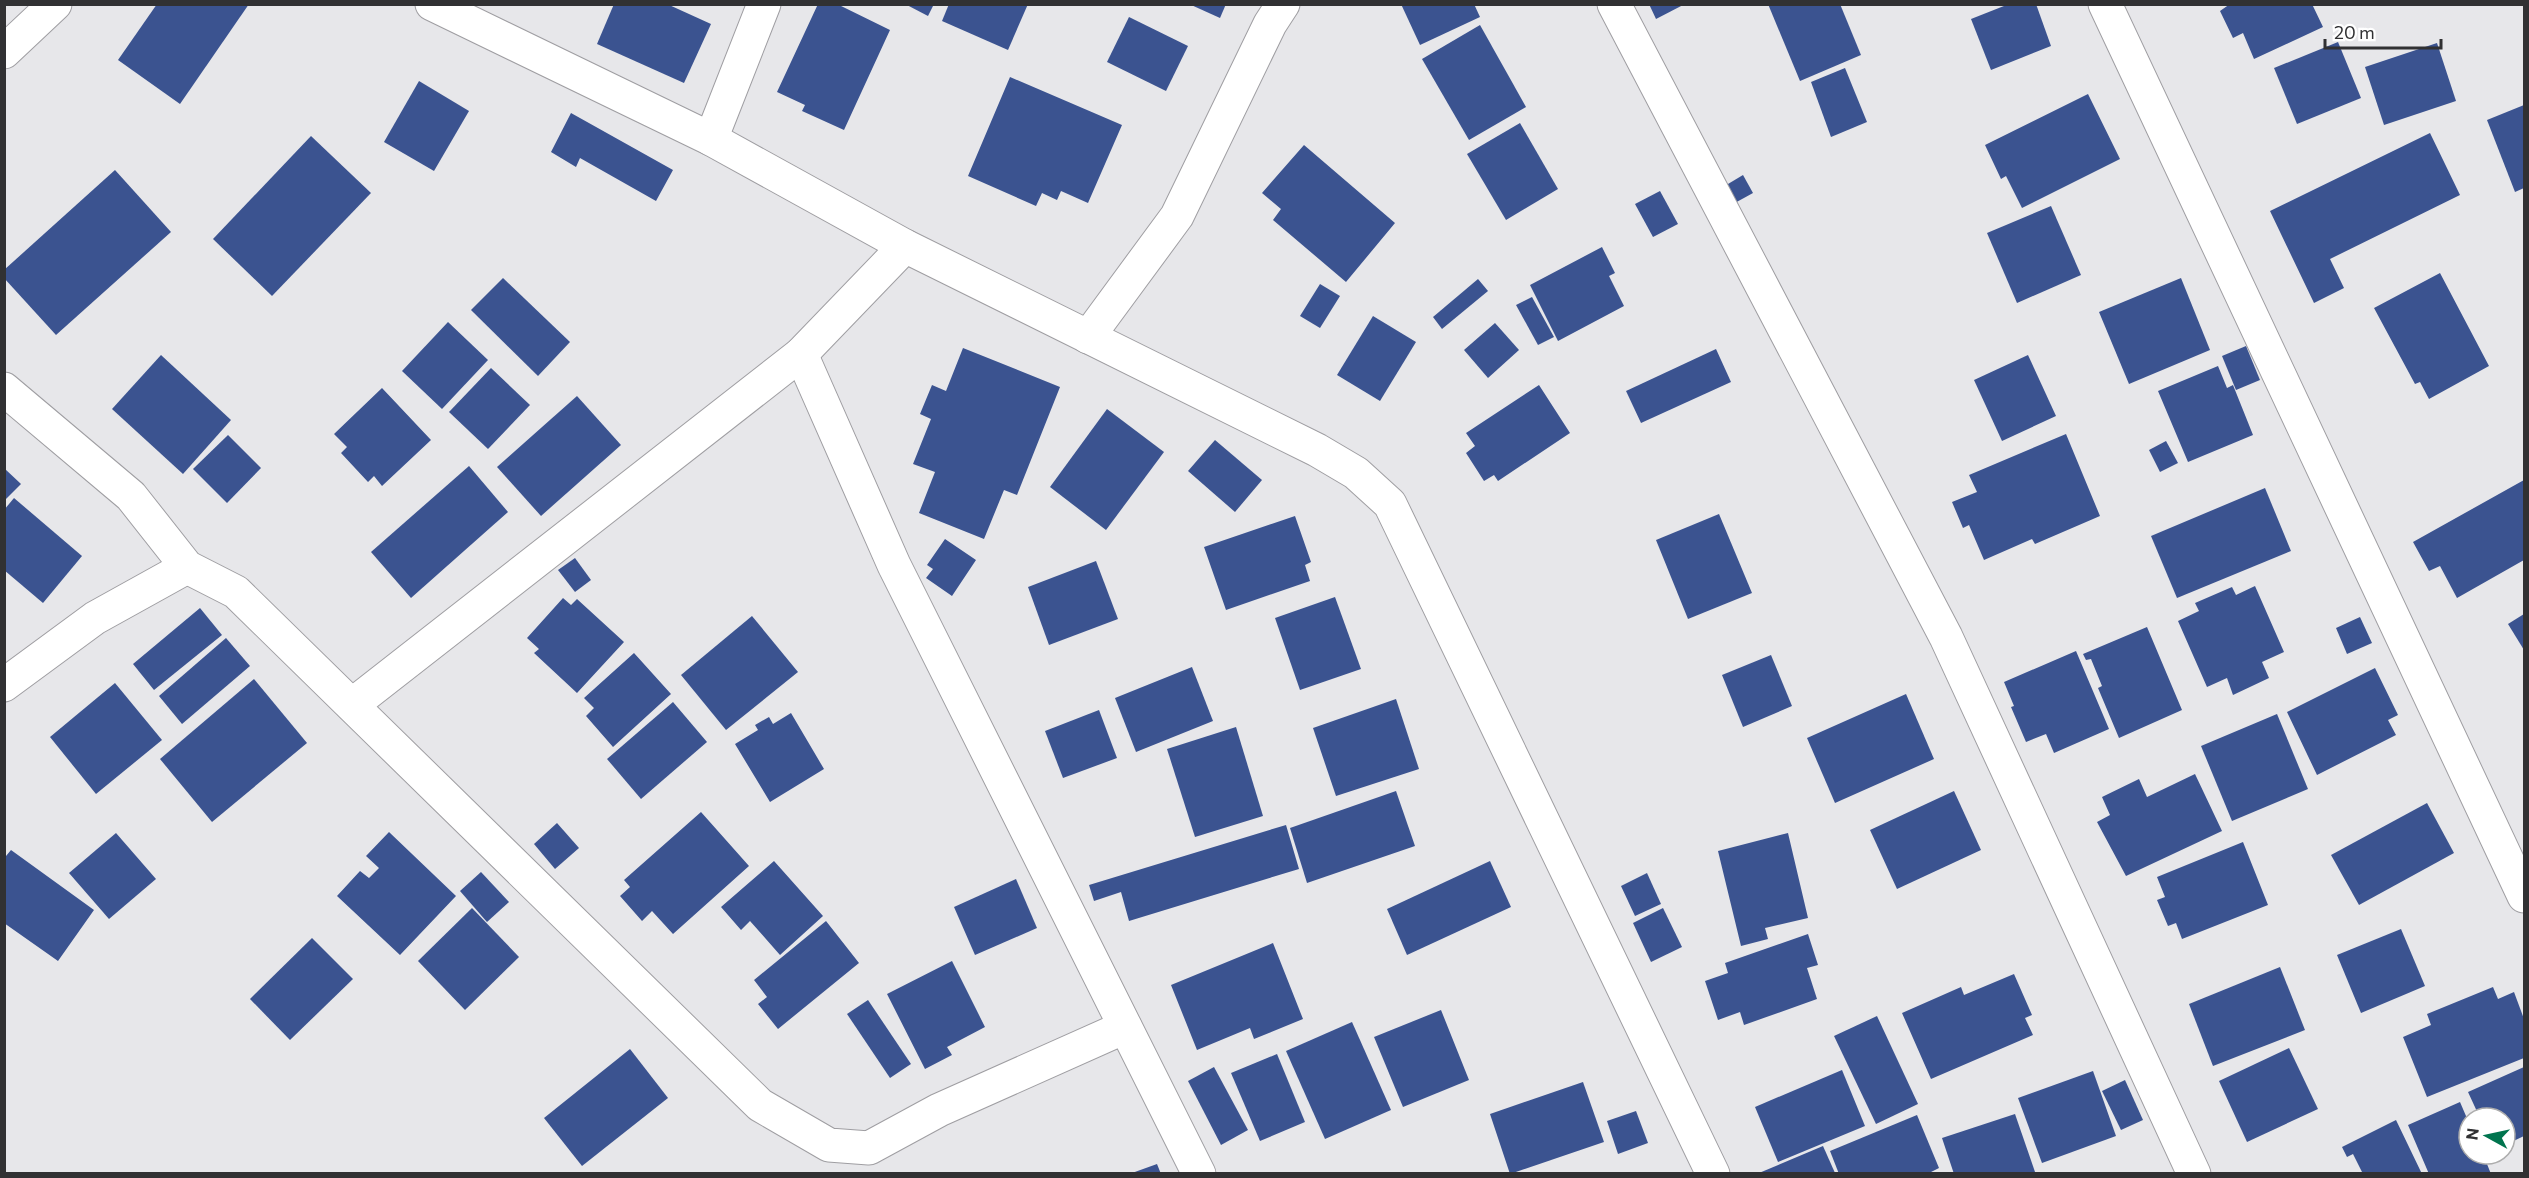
<svg xmlns="http://www.w3.org/2000/svg" width="2529" height="1178" viewBox="0 0 2529 1178" font-family="Commissioner,sans-serif">
<rect width="100%" height="100%" fill="#e7e7ea"/>
<g fill="#3b5390">
<path d="M 157,4 L 249,4 L 180,104 L 118,60 Z"/>
<path d="M 614,4 L 667,4 L 711,24 L 684,83 L 597,44 Z"/>
<path d="M 818,4 L 837,4 L 890,30 L 844,130 L 802,111 L 805,105 L 777,92 Z"/>
<path d="M 905,4 L 934,4 L 928,16 Z"/>
<path d="M 949,4 L 1028,4 L 1008,50 L 942,21 Z"/>
<path d="M 1189,4 L 1226,4 L 1220,18 Z"/>
<path d="M 1401,4 L 1474,4 L 1480,17 L 1420,45 Z"/>
<path d="M 1649,4 L 1685,4 L 1656,19 Z"/>
<path d="M 1768,4 L 1840,4 L 1861,55 L 1800,81 Z"/>
<path d="M 2009,4 L 2036,4 L 2051,46 L 1991,70 L 1971,19 Z"/>
<path d="M 2230,4 L 2312,4 L 2323,27 L 2254,59 L 2243,33 L 2233,38 L 2220,11 Z"/>
<path d="M 1129,17 L 1188,46 L 1166,91 L 1107,62 Z"/>
<path d="M 1480,25 L 1526,107 L 1469,140 L 1422,59 Z"/>
<path d="M 2338,42 L 2361,98 L 2297,124 L 2274,68 Z"/>
<path d="M 2437,43 L 2456,101 L 2384,125 L 2365,67 Z"/>
<path d="M 1845,68 L 1867,122 L 1831,137 L 1811,82 Z"/>
<path d="M 1010,77 L 1122,125 L 1088,203 L 1061,191 L 1057,200 L 1042,193 L 1036,206 L 968,176 Z"/>
<path d="M 419,81 L 469,111 L 434,171 L 384,142 Z"/>
<path d="M 2088,94 L 2120,159 L 2022,208 L 2006,176 L 2001,179 L 1985,145 Z"/>
<path d="M 2524,105 L 2524,188 L 2515,192 L 2487,120 Z"/>
<path d="M 571,113 L 673,170 L 656,201 L 580,158 L 576,167 L 551,152 Z"/>
<path d="M 1520,123 L 1558,189 L 1506,220 L 1467,154 Z"/>
<path d="M 2430,133 L 2460,195 L 2330,259 L 2344,288 L 2314,303 L 2270,211 Z"/>
<path d="M 311,136 L 371,193 L 272,296 L 213,239 Z"/>
<path d="M 1304,145 L 1395,223 L 1346,282 L 1273,220 L 1281,209 L 1262,193 Z"/>
<path d="M 115,170 L 171,232 L 56,335 L 4,278 L 4,270 Z"/>
<path d="M 1743,175 L 1753,193 L 1733,204 L 1723,187 Z"/>
<path d="M 1660,191 L 1678,224 L 1653,237 L 1635,204 Z"/>
<path d="M 2051,206 L 2081,275 L 2017,303 L 1987,233 Z"/>
<path d="M 1602,247 L 1615,273 L 1609,276 L 1624,306 L 1558,341 L 1530,285 Z"/>
<path d="M 2440,273 L 2489,366 L 2429,399 L 2420,382 L 2415,384 L 2374,308 Z"/>
<path d="M 503,278 L 570,342 L 538,376 L 471,310 Z"/>
<path d="M 2181,278 L 2210,350 L 2129,384 L 2099,312 Z"/>
<path d="M 1478,279 L 1488,291 L 1442,329 L 1433,317 Z"/>
<path d="M 1320,284 L 1340,296 L 1320,328 L 1300,316 Z"/>
<path d="M 1532,297 L 1554,337 L 1538,345 L 1516,305 Z"/>
<path d="M 1373,316 L 1416,342 L 1380,401 L 1337,375 Z"/>
<path d="M 448,322 L 488,360 L 442,409 L 402,371 Z"/>
<path d="M 1495,323 L 1519,350 L 1488,378 L 1464,350 Z"/>
<path d="M 2246,346 L 2260,380 L 2236,390 L 2222,356 Z"/>
<path d="M 963,348 L 1060,387 L 1017,495 L 1004,490 L 984,539 L 919,513 L 935,472 L 913,464 L 931,419 L 920,414 L 932,385 L 946,391 Z"/>
<path d="M 1716,349 L 1731,382 L 1641,423 L 1626,391 Z"/>
<path d="M 161,355 L 231,420 L 183,474 L 112,409 Z"/>
<path d="M 2028,355 L 2056,416 L 2002,441 L 1974,380 Z"/>
<path d="M 2218,366 L 2227,388 L 2233,385 L 2253,435 L 2188,462 L 2158,391 Z"/>
<path d="M 491,368 L 530,405 L 488,449 L 449,412 Z"/>
<path d="M 1539,385 L 1570,433 L 1498,481 L 1494,475 L 1484,481 L 1466,453 L 1475,446 L 1466,433 Z"/>
<path d="M 382,388 L 431,440 L 382,486 L 374,476 L 368,482 L 341,453 L 347,447 L 334,434 Z"/>
<path d="M 577,396 L 621,445 L 541,516 L 497,467 Z"/>
<path d="M 1107,409 L 1164,452 L 1106,530 L 1050,487 Z"/>
<path d="M 2066,434 L 2100,516 L 2035,544 L 2032,539 L 1984,560 L 1969,525 L 1963,528 L 1952,502 L 1977,492 L 1969,475 Z"/>
<path d="M 228,435 L 261,468 L 227,503 L 193,469 Z"/>
<path d="M 1215,440 L 1262,480 L 1235,512 L 1188,471 Z"/>
<path d="M 2166,441 L 2178,463 L 2160,472 L 2149,450 Z"/>
<path d="M 469,466 L 508,512 L 411,598 L 371,552 Z"/>
<path d="M 4,468 L 21,484 L 4,501 Z"/>
<path d="M 2524,480 L 2524,560 L 2457,598 L 2440,566 L 2429,571 L 2413,542 Z"/>
<path d="M 2265,488 L 2291,551 L 2177,598 L 2151,536 Z"/>
<path d="M 14,498 L 82,556 L 43,603 L 4,570 L 4,510 Z"/>
<path d="M 1719,514 L 1752,593 L 1688,619 L 1656,540 Z"/>
<path d="M 1295,516 L 1311,562 L 1305,565 L 1310,581 L 1226,610 L 1204,547 Z"/>
<path d="M 945,539 L 976,560 L 952,596 L 926,578 L 933,569 L 927,565 Z"/>
<path d="M 575,558 L 591,580 L 575,592 L 558,570 Z"/>
<path d="M 1096,561 L 1118,619 L 1049,645 L 1028,587 Z"/>
<path d="M 2255,586 L 2284,652 L 2262,662 L 2269,678 L 2233,695 L 2227,678 L 2207,687 L 2178,621 L 2199,611 L 2195,603 L 2232,587 L 2236,595 Z"/>
<path d="M 1335,597 L 1361,669 L 1300,690 L 1275,618 Z"/>
<path d="M 563,598 L 571,605 L 577,599 L 624,642 L 577,693 L 534,653 L 539,649 L 527,638 Z"/>
<path d="M 200,608 L 222,635 L 154,690 L 133,664 Z"/>
<path d="M 2524,614 L 2524,650 L 2508,624 Z"/>
<path d="M 752,616 L 798,672 L 726,730 L 681,675 Z"/>
<path d="M 2360,617 L 2372,643 L 2347,654 L 2336,628 Z"/>
<path d="M 2147,627 L 2182,710 L 2119,738 L 2098,688 L 2102,686 L 2091,659 L 2086,660 L 2083,654 Z"/>
<path d="M 226,638 L 250,666 L 182,724 L 159,696 Z"/>
<path d="M 2076,651 L 2109,729 L 2054,753 L 2046,734 L 2026,742 L 2011,707 L 2014,706 L 2004,682 Z"/>
<path d="M 634,653 L 671,694 L 613,747 L 586,716 L 594,708 L 584,698 Z"/>
<path d="M 1771,655 L 1792,706 L 1743,727 L 1722,675 Z"/>
<path d="M 1192,667 L 1213,721 L 1136,752 L 1115,698 Z"/>
<path d="M 2375,668 L 2398,715 L 2388,720 L 2396,735 L 2317,775 L 2287,712 Z"/>
<path d="M 254,679 L 307,743 L 212,822 L 160,759 Z"/>
<path d="M 115,683 L 162,740 L 96,794 L 50,737 Z"/>
<path d="M 1906,694 L 1934,759 L 1835,803 L 1807,738 Z"/>
<path d="M 1396,699 L 1419,769 L 1336,796 L 1313,728 Z"/>
<path d="M 673,702 L 707,742 L 641,799 L 607,759 Z"/>
<path d="M 1099,710 L 1117,758 L 1063,778 L 1045,731 Z"/>
<path d="M 791,713 L 824,769 L 770,802 L 735,744 L 758,730 L 755,725 L 769,717 L 773,724 Z"/>
<path d="M 2277,714 L 2308,789 L 2232,821 L 2201,746 Z"/>
<path d="M 1236,727 L 1263,816 L 1195,837 L 1167,749 Z"/>
<path d="M 2195,774 L 2222,831 L 2126,876 L 2097,822 L 2110,815 L 2102,797 L 2139,779 L 2147,797 Z"/>
<path d="M 1396,791 L 1415,846 L 1307,883 L 1290,828 Z"/>
<path d="M 1954,791 L 1981,850 L 1897,889 L 1870,830 Z"/>
<path d="M 2427,803 L 2454,853 L 2359,905 L 2331,855 Z"/>
<path d="M 701,812 L 749,866 L 673,934 L 652,911 L 642,921 L 620,896 L 630,887 L 624,880 Z"/>
<path d="M 557,823 L 579,848 L 555,869 L 534,844 Z"/>
<path d="M 1286,825 L 1299,869 L 1129,921 L 1121,892 L 1094,901 L 1089,885 Z"/>
<path d="M 389,832 L 456,896 L 400,955 L 337,896 L 360,871 L 369,878 L 379,868 L 366,856 Z"/>
<path d="M 116,833 L 156,879 L 109,919 L 69,873 Z"/>
<path d="M 1788,833 L 1808,918 L 1765,928 L 1768,939 L 1741,946 L 1718,851 Z"/>
<path d="M 2243,842 L 2268,905 L 2182,939 L 2176,923 L 2168,926 L 2157,900 L 2165,897 L 2157,877 Z"/>
<path d="M 11,850 L 94,910 L 58,961 L 4,923 L 4,855 L 6,856 Z"/>
<path d="M 774,861 L 823,916 L 780,955 L 750,921 L 741,930 L 721,907 Z"/>
<path d="M 1490,861 L 1511,907 L 1407,955 L 1387,909 Z"/>
<path d="M 481,872 L 509,902 L 487,922 L 460,891 Z"/>
<path d="M 1647,873 L 1661,904 L 1635,916 L 1621,886 Z"/>
<path d="M 1016,879 L 1037,928 L 975,955 L 954,907 Z"/>
<path d="M 472,908 L 519,957 L 465,1010 L 418,961 Z"/>
<path d="M 1663,908 L 1682,947 L 1651,962 L 1633,923 Z"/>
<path d="M 826,921 L 859,963 L 778,1029 L 758,1004 L 767,997 L 754,980 Z"/>
<path d="M 2401,929 L 2425,986 L 2361,1013 L 2337,955 Z"/>
<path d="M 1808,934 L 1818,965 L 1807,968 L 1817,999 L 1744,1025 L 1740,1012 L 1718,1020 L 1705,981 L 1728,973 L 1725,963 Z"/>
<path d="M 312,938 L 353,979 L 290,1040 L 250,999 Z"/>
<path d="M 1273,943 L 1303,1019 L 1254,1039 L 1250,1028 L 1197,1050 L 1171,985 Z"/>
<path d="M 952,961 L 985,1027 L 947,1047 L 952,1055 L 925,1069 L 887,994 Z"/>
<path d="M 2280,967 L 2305,1030 L 2213,1066 L 2189,1004 Z"/>
<path d="M 2014,974 L 2032,1015 L 2025,1018 L 2033,1035 L 1931,1079 L 1902,1013 L 1961,987 L 1964,995 Z"/>
<path d="M 2493,987 L 2498,999 L 2514,992 L 2524,1019 L 2524,1058 L 2427,1097 L 2403,1037 L 2431,1025 L 2427,1014 Z"/>
<path d="M 868,1000 L 911,1064 L 890,1078 L 847,1014 Z"/>
<path d="M 1441,1010 L 1469,1080 L 1403,1107 L 1374,1037 Z"/>
<path d="M 1877,1016 L 1918,1104 L 1876,1124 L 1834,1036 Z"/>
<path d="M 1352,1022 L 1391,1110 L 1325,1139 L 1286,1051 Z"/>
<path d="M 2289,1048 L 2318,1109 L 2247,1142 L 2219,1081 Z"/>
<path d="M 630,1049 L 668,1098 L 582,1166 L 544,1118 Z"/>
<path d="M 1277,1054 L 1305,1122 L 1260,1141 L 1231,1073 Z"/>
<path d="M 1214,1067 L 1248,1130 L 1221,1145 L 1188,1081 Z"/>
<path d="M 2524,1067 L 2524,1136 L 2505,1145 L 2505,1118 L 2480,1118 L 2468,1092 Z"/>
<path d="M 1842,1070 L 1865,1126 L 1778,1162 L 1755,1107 Z"/>
<path d="M 2093,1071 L 2116,1136 L 2042,1163 L 2018,1098 Z"/>
<path d="M 2125,1080 L 2143,1120 L 2121,1130 L 2102,1091 Z"/>
<path d="M 1583,1082 L 1604,1142 L 1510,1174 L 1490,1114 Z"/>
<path d="M 2460,1102 L 2469,1123 L 2469,1154 L 2483,1154 L 2491,1174 L 2429,1174 L 2408,1125 Z"/>
<path d="M 1636,1111 L 1648,1143 L 1618,1154 L 1607,1121 Z"/>
<path d="M 2015,1114 L 2035,1172 L 1954,1174 L 1942,1138 Z"/>
<path d="M 1917,1115 L 1939,1168 L 1927,1174 L 1839,1174 L 1830,1151 Z"/>
<path d="M 2396,1120 L 2422,1174 L 2363,1174 L 2353,1154 L 2347,1157 L 2342,1147 Z"/>
<path d="M 1823,1146 L 1835,1173 L 1759,1173 Z"/>
<path d="M 1157,1164 L 1161,1174 L 1132,1174 L 1132,1173 Z"/>
</g>
<g fill="none" stroke-linecap="round" stroke-linejoin="round">
<g stroke="#9f9ea2" stroke-width="35">
<g id="minor">
<path d="M 432,4 L 711,139 L 905,246 L 1317,450 L 1356,473 L 1390,504 L 1713,1174"/>
<path d="M 1614,4 L 1946,637 L 2194,1174"/>
<path d="M 2105,4 L 2524,896"/>
<path d="M 4,52 L 55,4"/>
<path d="M 711,139 L 764,4"/>
<path d="M 1088,337 L 1177,216 L 1270,24 L 1283,4"/>
<path d="M 801,354 L 894,565 L 1199,1174"/>
<path d="M 4,389 L 131,496 L 187,567 L 236,592 L 760,1105 L 829,1145 L 869,1148 L 939,1110 L 1125,1027"/>
<path d="M 4,685 L 95,618 L 187,567"/>
<path d="M 352,705 L 801,354 L 905,246"/>
</g>
</g>
<use href="#minor" stroke="#fff" stroke-width="33"/>
</g>
<rect width="2529" height="1178" fill="none" stroke="#313133" stroke-width="12"/>
<g transform="translate(2487 1136) rotate(278)"><circle r="28" fill="#ffffff" stroke="#adadad" stroke-width="1.5"/>
<path d="M0-4.5L10 22L0 15L-10 22Z" fill="#00744e"/>
<text y="-9" font-size="16" font-weight="bold" text-anchor="middle" fill="#313133">N</text>
</g>
<path d="M2325 39v9h116v-9" fill="none" stroke="#313133" stroke-width="3"/>
<text x="2334" y="39" font-size="18" fill="#313133" stroke="#ffffff" stroke-width="4.5" paint-order="stroke">20 m</text>
</svg>
